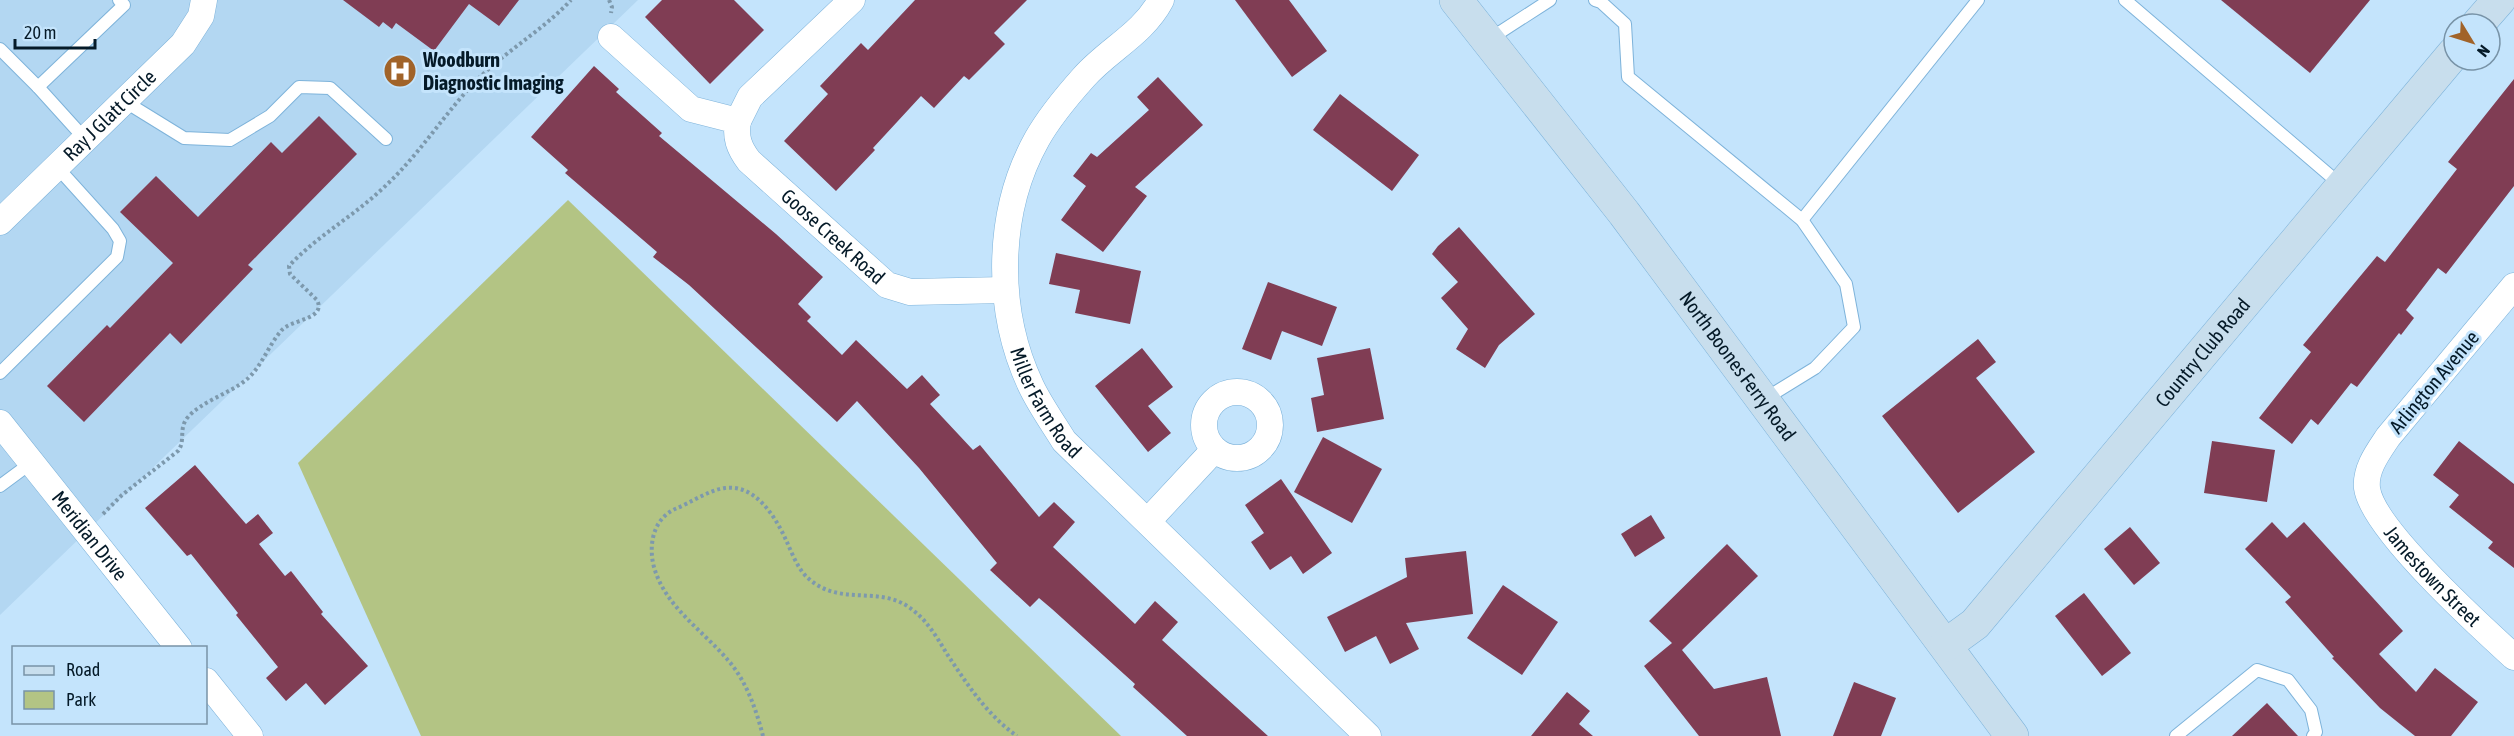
<svg xmlns="http://www.w3.org/2000/svg" width="2514" height="736" viewBox="0 0 2514 736" font-family="'Asap Condensed',sans-serif">
<rect width="100%" height="100%" fill="#c4e4fc"/>
<path fill="#b3d7f2" d="M 0,0 L 638,0 L 0,615 Z"/>
<path fill="#b3c484" d="M 568,200 L 1121,736 L 421,736 L 298,463 Z"/>
<g fill="#803d54">
<path d="M 343,0 L 519,0 L 499,26 L 469,4 L 434,51 L 396,23 L 392,29 L 383,22 L 379,27 Z"/>
<path d="M 662,0 L 734,0 L 764,30 L 710,84 L 645,17 Z"/>
<path d="M 915,0 L 1027,0 L 994,33 L 1005,44 L 969,80 L 964,76 L 934,108 L 921,96 L 873,148 L 875,150 L 836,191 L 784,141 L 828,94 L 820,86 L 861,43 L 868,50 Z"/>
<path d="M 1235,0 L 1289,0 L 1327,51 L 1292,77 Z"/>
<path d="M 2221,0 L 2370,0 L 2310,73 Z"/>
<path d="M 594,66 L 619,89 L 616,92 L 662,133 L 659,136 L 776,234 L 823,277 L 798,304 L 811,317 L 807,321 L 842,355 L 856,340 L 907,389 L 922,375 L 940,395 L 930,404 L 973,450 L 980,445 L 1039,517 L 1054,502 L 1075,522 L 1053,547 L 1135,624 L 1155,601 L 1178,622 L 1162,640 L 1268,736 L 1187,736 L 1133,687 L 1135,684 L 1052,609 L 1039,598 L 1030,607 L 990,570 L 997,563 L 919,468 L 857,401 L 837,422 L 689,285 L 653,257 L 657,252 L 565,173 L 568,170 L 531,137 Z"/>
<path d="M 1158,77 L 1203,125 L 1135,187 L 1147,196 L 1103,252 L 1061,220 L 1086,186 L 1073,176 L 1091,153 L 1097,157 L 1149,110 L 1137,97 Z"/>
<path d="M 2514,79 L 2514,186 L 2446,274 L 2438,268 L 2406,310 L 2414,318 L 2401,335 L 2399,333 L 2357,387 L 2351,383 L 2318,425 L 2311,419 L 2292,444 L 2259,418 L 2311,352 L 2303,345 L 2377,256 L 2385,262 L 2457,169 L 2448,162 Z"/>
<path d="M 1340,94 L 1419,155 L 1392,191 L 1313,130 Z"/>
<path d="M 319,116 L 357,154 L 248,265 L 253,269 L 181,344 L 170,333 L 84,422 L 47,386 L 107,325 L 110,328 L 173,263 L 120,212 L 156,176 L 198,217 L 271,142 L 282,153 Z"/>
<path d="M 1459,227 L 1535,314 L 1499,345 L 1485,368 L 1456,349 L 1468,329 L 1441,298 L 1458,282 L 1432,254 L 1438,246 Z"/>
<path d="M 1056,253 L 1141,271 L 1130,324 L 1075,313 L 1080,290 L 1049,284 Z"/>
<path d="M 1268,282 L 1337,307 L 1322,346 L 1282,331 L 1271,360 L 1242,349 Z"/>
<path d="M 1978,339 L 1996,362 L 1976,378 L 2035,452 L 1958,513 L 1882,416 Z"/>
<path d="M 1142,348 L 1173,387 L 1148,406 L 1171,433 L 1148,452 L 1095,386 Z"/>
<path d="M 1370,348 L 1384,419 L 1317,432 L 1311,398 L 1324,395 L 1317,358 Z"/>
<path d="M 1323,437 L 1382,469 L 1352,523 L 1294,492 Z"/>
<path d="M 2212,441 L 2275,450 L 2267,502 L 2204,493 Z"/>
<path d="M 2459,441 L 2514,484 L 2514,568 L 2488,548 L 2493,542 L 2449,507 L 2459,495 L 2433,475 Z"/>
<path d="M 195,465 L 246,524 L 258,514 L 273,533 L 259,544 L 285,576 L 291,571 L 323,612 L 321,614 L 368,666 L 325,705 L 306,683 L 286,701 L 266,678 L 278,667 L 236,615 L 238,613 L 191,554 L 187,556 L 145,508 Z"/>
<path d="M 1281,479 L 1332,553 L 1303,574 L 1291,556 L 1270,570 L 1251,542 L 1264,533 L 1245,505 Z"/>
<path d="M 1651,515 L 1665,538 L 1635,557 L 1621,534 Z"/>
<path d="M 2272,522 L 2287,538 L 2304,522 L 2403,631 L 2379,654 L 2416,692 L 2435,668 L 2478,702 L 2451,736 L 2415,736 L 2380,708 L 2332,658 L 2334,657 L 2285,602 L 2291,597 L 2245,549 Z"/>
<path d="M 2130,527 L 2160,563 L 2134,585 L 2104,549 Z"/>
<path d="M 1727,544 L 1758,576 L 1682,650 L 1714,689 L 1767,677 L 1781,736 L 1699,736 L 1644,666 L 1672,643 L 1649,621 Z"/>
<path d="M 1466,551 L 1473,614 L 1406,623 L 1419,649 L 1390,664 L 1376,636 L 1345,652 L 1327,617 L 1407,577 L 1405,558 Z"/>
<path d="M 1503,585 L 1558,622 L 1522,675 L 1467,638 Z"/>
<path d="M 2084,593 L 2131,653 L 2102,676 L 2055,616 Z"/>
<path d="M 1854,682 L 1896,698 L 1881,736 L 1833,736 Z"/>
<path d="M 1567,692 L 1590,711 L 1579,724 L 1593,736 L 1531,736 Z"/>
<path d="M 2267,703 L 2298,736 L 2232,736 Z"/>
</g>
<g fill="none" stroke-linecap="round" stroke-linejoin="round">
<g stroke="#7eb3da" stroke-width="14">
<g id="lane">
<path d="M 1595,0 L 1601,2 L 1625,24 L 1628,77 L 1802,220 L 1846,284 L 1854,327 L 1815,368 L 1763,400"/>
<path d="M 2125,0 L 2341,185"/>
<path d="M 1488,40 L 1550,0"/>
<path d="M 0,49 L 38,87 L 85,139"/>
<path d="M 38,87 L 124,5 L 119,0"/>
<path d="M 124,101 L 184,138 L 230,140 L 270,116 L 299,87 L 330,88 L 386,139"/>
<path d="M 1802,220 L 1978,0"/>
<path d="M 0,373 L 117,257 L 120,241 L 113,229 L 57,167"/>
<path d="M 0,486 L 31,463"/>
<path d="M 2176,736 L 2257,670 L 2288,680 L 2311,710 L 2316,732 L 2313,736"/>
</g>
</g>
<g stroke="#7eb3da" stroke-width="27">
<g id="street">
<path id="s1" d="M 1161,0 C 1143,34 1109,49 1084,77 C 1067,96 1050,116 1037,139 C 996,212 995,310 1031,386 C 1040,405 1053,423 1064,441 L 1368,736"/>
<path id="s2" d="M 611,37 L 691,109 L 738,121 C 735,137 739,148 749,161 L 887,285 L 910,292 L 1005,290"/>
<path d="M 738,121 L 750,97 L 852,0"/>
<path id="s3" d="M 0,222 L 183,44 L 201,16 L 204,0"/>
<path id="s4" d="M 2514,286 L 2388,437 C 2378,452 2365,469 2367,488 C 2372,528 2481,627 2514,657"/>
<circle cx="1237" cy="425" r="33"/>
<path id="s5" d="M 0,423 L 179,648"/>
<path d="M 1148,521 L 1214,450"/>
<path d="M 206,681 L 250,736"/>
</g>
</g>
<g stroke="#7eb3da" stroke-width="34">
<g id="secondary">
<path id="s6" d="M 1456,0 L 1624,213 L 2012,736"/>
<path d="M 2478,24 L 2499,0"/>
<path id="s7" d="M 1946,645 L 1975,624 L 2454,53"/>
</g>
</g>
<g stroke="#7d99ad" stroke-width="4" stroke-dasharray="3 3" stroke-linecap="butt">
<path d="M 609,0 L 612,7 L 611,13"/>
<path d="M 103,514 L 122,495 L 178,451 C 186,441 178,428 188,417 C 201,402 230,393 246,380 C 261,368 268,346 281,331 C 290,319 327,320 317,300 L 290,274 L 289,266 C 316,237 352,217 381,190 C 420,155 444,113 480,77 C 509,49 544,29 571,0"/>
<path d="M 763,736 C 756,709 746,680 727,659 C 701,629 662,604 653,563 C 649,542 654,519 675,509 C 690,503 709,490 725,488 C 755,484 775,516 786,540 C 792,553 798,570 809,579 C 842,608 881,583 914,611 C 928,622 938,639 947,654 C 967,684 987,715 1017,736"/>
</g>
<use href="#lane" stroke="#fff" stroke-width="12"/>
<use href="#street" stroke="#fff" stroke-width="26"/>
<use href="#secondary" stroke="#c8deed" stroke-width="33"/>
</g>
<defs>
<g id="hospital-disc" transform="scale(1.725)"><circle r="9.5" fill="#a16329" stroke="#c4e4fc"/><path d="M-5-5h3v3.5h4V-5h3V5h-3V1.5h-4V5h-3Z" fill="#fff"/></g>
</defs>
<g fill-rule="evenodd">
<use href="#hospital-disc" x="400" y="71"/>
</g>
<g text-anchor="middle" stroke-width="6" stroke-linejoin="round" paint-order="stroke">
<g font-size="20" font-weight="bold" fill="#051a28" stroke="#c4e4fc" text-anchor="start">
<text x="423" y="67">Woodburn<tspan x="423" dy="23">Diagnostic Imaging</tspan></text>
</g>
<g font-size="20" fill="#051a28" stroke="#c4e4fc">
<text dy="7" stroke="none"><textPath href="#s3" startOffset="153">Ray J Glatt Circle</textPath></text>
<text dy="7" stroke="none"><textPath href="#s2" startOffset="312">Goose Creek Road</textPath></text>
<text dy="7" stroke="none"><textPath href="#s7" startOffset="390">Country Club Road</textPath></text>
<text dy="7" stroke="none"><textPath href="#s6" startOffset="462">North Boones Ferry Road</textPath></text>
<text transform="translate(2434 382) rotate(-50)" y="7">Arlington Avenue</text>
<text dy="7" stroke="none"><textPath href="#s1" startOffset="465">Miller Farm Road</textPath></text>
<text dy="7" stroke="none"><textPath href="#s5" startOffset="144">Meridian Drive</textPath></text>
<text dy="7" stroke="none"><textPath href="#s4" startOffset="364">Jamestown Street</textPath></text>
</g>
</g>
<rect x="12" y="646" width="195" height="78" fill="#c4e4fc" stroke="#7893a7" stroke-width="1.5"/>
<rect x="24" y="666" width="30" height="9" fill="#c8deed" stroke="#7893a7" stroke-width="1.5"/>
<text x="66" y="676" font-size="18" fill="#051a28">Road</text>
<rect x="24" y="691" width="30" height="18" fill="#b3c484" stroke="#7893a7" stroke-width="1.5"/>
<text x="66" y="706" font-size="18" fill="#051a28">Park</text>
<g transform="translate(2472 42) rotate(128)"><circle r="28" fill="#c4e4fc" stroke="#7893a7" stroke-width="1.5"/>
<path d="M0-4.5L10 22L0 15L-10 22Z" fill="#a16329"/>
<text y="-9" font-size="16" font-weight="bold" text-anchor="middle" fill="#051a28">N</text>
</g>
<path d="M15 39v9h80v-9" fill="none" stroke="#051a28" stroke-width="3"/>
<text x="24" y="39" font-size="18" fill="#051a28" stroke="#c4e4fc" stroke-width="4.5" paint-order="stroke">20 m</text>
</svg>
